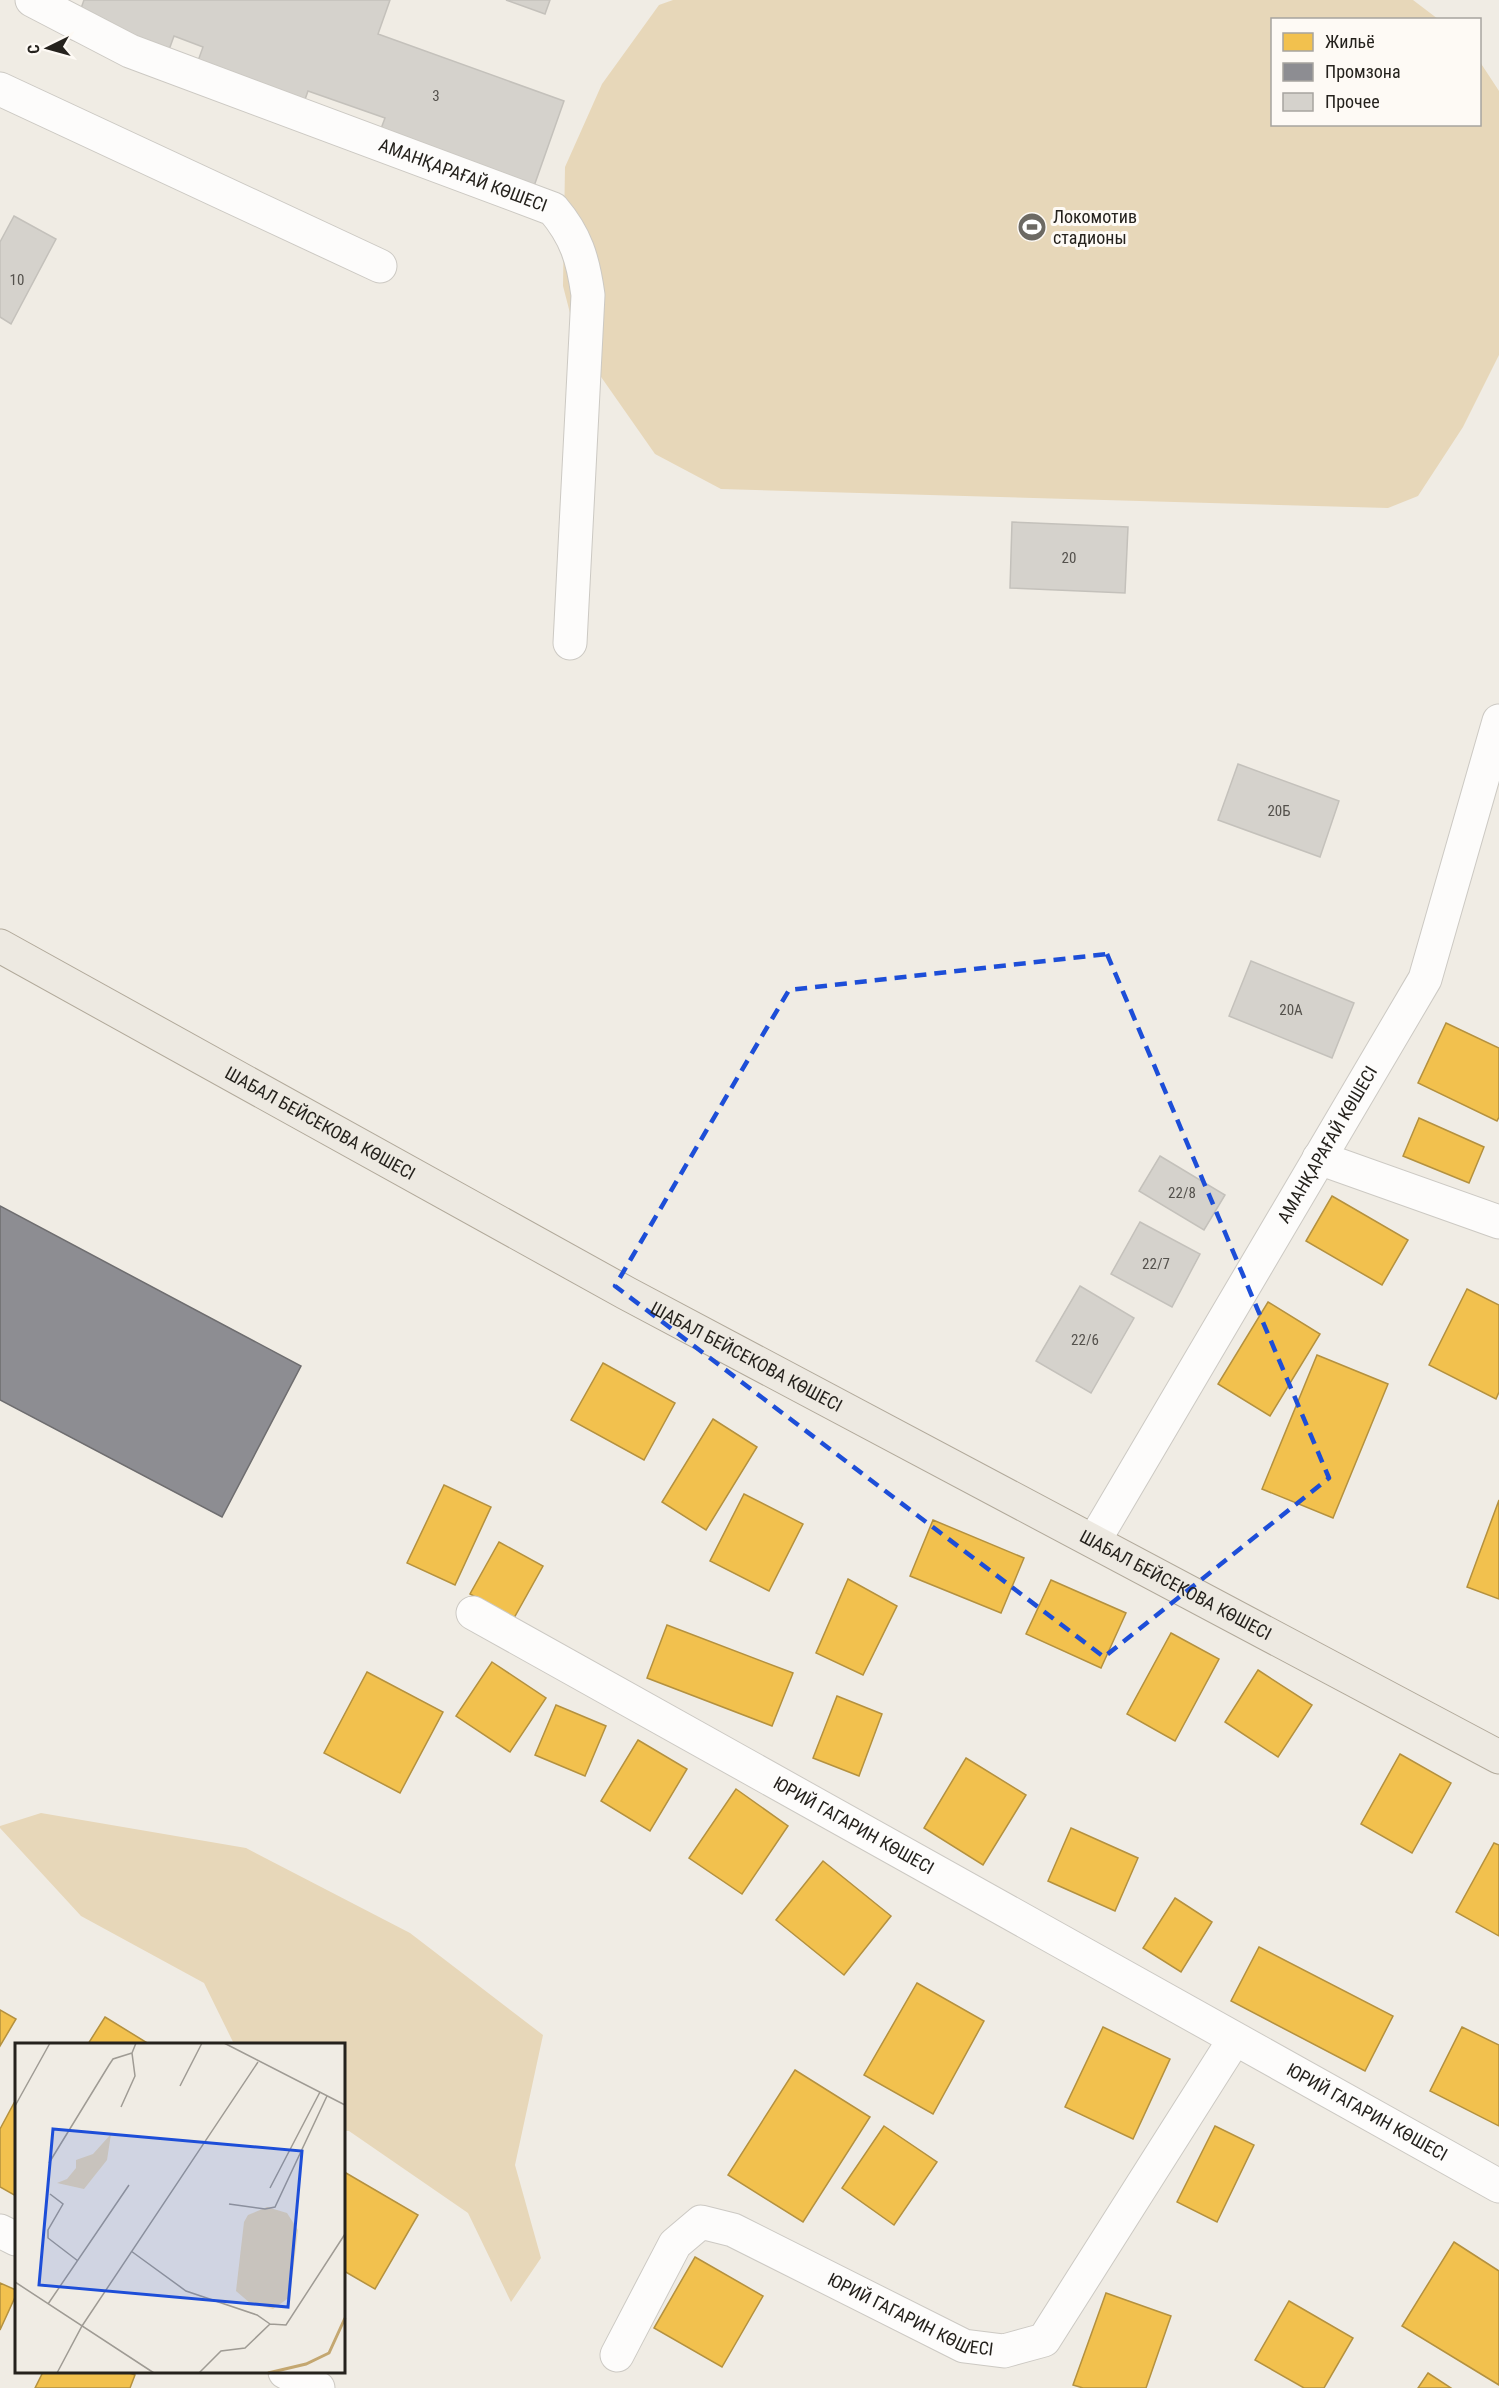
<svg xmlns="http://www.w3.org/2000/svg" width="1499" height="2388" viewBox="0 0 1499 2388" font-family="'Roboto Condensed',sans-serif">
<rect width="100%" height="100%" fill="#f0ece4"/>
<g fill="#e7d7b9">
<path d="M 673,0 L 1413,0 L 1438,19 L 1272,20 L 1272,124 L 1480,124 L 1480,62 L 1499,91 L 1499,355 L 1463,427 L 1418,496 L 1388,508 L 721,489 L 655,454 L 578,344 L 563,286 L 565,167 L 602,84 L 659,5 Z"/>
<path d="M 41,1813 L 246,1848 L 410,1933 L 543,2035 L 515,2165 L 541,2258 L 511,2302 L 468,2213 L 349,2131 L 344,2131 L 344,2044 L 234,2044 L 204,1983 L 81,1916 L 0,1828 L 0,1826 Z"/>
</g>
<g fill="#f2c14e" stroke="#b4913f" stroke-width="1.5">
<path d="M 1446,1023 L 1499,1048 L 1499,1117 L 1497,1121 L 1418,1083 Z"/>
<path d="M 1419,1118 L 1484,1147 L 1469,1183 L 1403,1156 Z"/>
<path d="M 1332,1196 L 1408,1240 L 1382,1285 L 1306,1241 Z"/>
<path d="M 1467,1289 L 1499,1305 L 1499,1392 L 1496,1399 L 1429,1365 Z"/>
<path d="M 1268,1302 L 1320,1334 L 1270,1416 L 1218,1384 Z"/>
<path d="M 1317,1355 L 1388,1384 L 1333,1518 L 1262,1489 Z"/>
<path d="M 603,1363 L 675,1403 L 644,1460 L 571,1420 Z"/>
<path d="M 713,1419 L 757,1447 L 706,1530 L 662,1502 Z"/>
<path d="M 444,1485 L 491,1507 L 455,1585 L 407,1563 Z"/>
<path d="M 744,1494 L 803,1524 L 769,1591 L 710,1561 Z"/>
<path d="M 1499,1500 L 1499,1599 L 1467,1587 Z"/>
<path d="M 933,1520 L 1024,1558 L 1001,1613 L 910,1576 Z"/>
<path d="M 499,1542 L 543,1566 L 514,1618 L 470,1594 Z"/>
<path d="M 848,1579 L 897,1606 L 863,1675 L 816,1653 Z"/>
<path d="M 1051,1580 L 1126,1613 L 1101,1668 L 1026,1634 Z"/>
<path d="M 667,1625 L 793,1673 L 772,1726 L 647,1678 Z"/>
<path d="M 1171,1633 L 1219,1659 L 1175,1741 L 1127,1714 Z"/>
<path d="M 492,1662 L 546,1698 L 510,1752 L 456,1716 Z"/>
<path d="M 1258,1670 L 1312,1705 L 1278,1757 L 1225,1722 Z"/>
<path d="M 367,1672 L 443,1712 L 400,1793 L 324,1753 Z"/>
<path d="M 837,1696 L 882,1714 L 859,1776 L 813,1758 Z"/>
<path d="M 556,1705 L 606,1726 L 585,1776 L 535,1755 Z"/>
<path d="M 638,1740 L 687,1769 L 650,1831 L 601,1801 Z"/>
<path d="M 1400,1754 L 1451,1783 L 1412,1853 L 1361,1824 Z"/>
<path d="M 966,1758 L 1026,1795 L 983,1865 L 924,1828 Z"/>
<path d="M 736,1789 L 788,1826 L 742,1894 L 689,1858 Z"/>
<path d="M 1071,1828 L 1138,1858 L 1115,1911 L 1048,1881 Z"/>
<path d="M 1494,1843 L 1499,1845 L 1499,1936 L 1456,1912 Z"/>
<path d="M 823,1861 L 891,1916 L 844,1975 L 776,1920 Z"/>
<path d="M 1175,1898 L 1212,1922 L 1181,1972 L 1143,1948 Z"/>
<path d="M 1259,1947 L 1393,2016 L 1365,2071 L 1231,2001 Z"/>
<path d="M 917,1983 L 984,2021 L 933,2114 L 864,2075 Z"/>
<path d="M 0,2010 L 16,2019 L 0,2046 Z"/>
<path d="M 105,2017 L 149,2044 L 88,2044 Z"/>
<path d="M 1103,2027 L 1170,2059 L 1133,2139 L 1065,2107 Z"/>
<path d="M 1462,2027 L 1499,2045 L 1499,2126 L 1430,2091 Z"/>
<path d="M 795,2070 L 870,2117 L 803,2222 L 728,2175 Z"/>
<path d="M 14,2103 L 16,2104 L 16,2196 L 0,2187 L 0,2129 Z"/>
<path d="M 884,2126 L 937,2162 L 894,2225 L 842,2188 Z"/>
<path d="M 1215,2126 L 1254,2145 L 1217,2222 L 1177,2202 Z"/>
<path d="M 346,2173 L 418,2215 L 375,2289 L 344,2271 L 344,2177 Z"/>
<path d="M 1454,2242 L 1499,2271 L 1499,2385 L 1402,2326 Z"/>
<path d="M 695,2257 L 763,2296 L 722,2367 L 654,2328 Z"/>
<path d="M 0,2283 L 16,2290 L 16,2295 L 0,2330 Z"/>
<path d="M 1106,2293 L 1171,2316 L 1146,2388 L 1083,2388 L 1073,2385 Z"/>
<path d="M 1289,2301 L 1353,2338 L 1324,2388 L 1304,2388 L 1255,2360 Z"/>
<path d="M 43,2372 L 127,2372 L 135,2375 L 130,2388 L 35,2388 Z"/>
<path d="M 1428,2373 L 1451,2388 L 1418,2388 Z"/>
</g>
<path fill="#8d8d92" stroke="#6e6d6f" stroke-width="1.5" d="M 0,1206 L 301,1366 L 222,1517 L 0,1400 Z"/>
<g fill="#d5d2cc" stroke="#c4c1bb" stroke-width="1.5">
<path d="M 84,0 L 390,0 L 378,34 L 564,101 L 533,189 L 379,134 L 385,118 L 308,91 L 295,128 L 188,89 L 203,47 L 174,36 L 161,72 L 70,39 Z"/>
<path d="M 506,0 L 550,0 L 545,14 Z"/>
<path d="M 14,216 L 56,239 L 11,324 L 0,317 L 0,242 Z"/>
<path d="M 1012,522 L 1128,527 L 1125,593 L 1010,588 Z"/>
<path d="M 1238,764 L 1339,801 L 1320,857 L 1218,820 Z"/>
<path d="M 1251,961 L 1354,1003 L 1332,1058 L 1229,1016 Z"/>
<path d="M 1160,1156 L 1225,1195 L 1204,1230 L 1139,1191 Z"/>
<path d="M 1140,1222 L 1200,1254 L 1172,1307 L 1111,1274 Z"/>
<path d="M 1080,1286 L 1134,1318 L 1091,1393 L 1036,1361 Z"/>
</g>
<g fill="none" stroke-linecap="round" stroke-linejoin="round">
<g stroke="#ccc9c3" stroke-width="35">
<g id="minor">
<path id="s1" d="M 32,0 L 130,51 L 553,209 C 576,236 583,259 588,295 L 570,643"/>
<path d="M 0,89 L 380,266"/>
<path d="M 1319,1158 L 1499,1222"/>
<path id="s2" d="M 1094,1541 L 1425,979 L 1499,721"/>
<path id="s3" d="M 473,1613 L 1499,2186"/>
<path d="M 0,2231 L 16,2239"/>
<path id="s4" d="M 617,2355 L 675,2244 L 701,2222 L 733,2230 L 964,2346 L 1004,2351 L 1044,2340 L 1234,2040"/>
<path d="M 285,2372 L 318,2388"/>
</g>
</g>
<g stroke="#b1a99a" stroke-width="35">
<g id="major">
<path id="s5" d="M 0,946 L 626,1293 L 1499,1757"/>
</g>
</g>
<use href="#minor" stroke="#fdfcfb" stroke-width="33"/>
<use href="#major" stroke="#ede9e1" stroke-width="33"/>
</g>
<path fill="none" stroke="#1d4ed8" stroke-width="4.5" stroke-dasharray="12 8" stroke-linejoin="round" d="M 1107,954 L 1329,1478 L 1104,1657 L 615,1286 L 789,990 Z"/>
<defs>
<g id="stadium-disc" transform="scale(1.5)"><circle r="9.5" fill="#6c6963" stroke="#fefaf5"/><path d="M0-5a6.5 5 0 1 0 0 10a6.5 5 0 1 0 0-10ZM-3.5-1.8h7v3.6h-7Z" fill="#fff"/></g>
</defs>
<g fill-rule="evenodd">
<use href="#stadium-disc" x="1032" y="227"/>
</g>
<g text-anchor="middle" stroke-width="6" stroke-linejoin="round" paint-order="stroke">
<g font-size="15" fill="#54514c">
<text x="436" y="101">3</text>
<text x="17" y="285">10</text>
<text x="1069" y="563">20</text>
<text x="1279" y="816">20Б</text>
<text x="1291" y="1015">20А</text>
<text x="1182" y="1198">22/8</text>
<text x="1156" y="1269">22/7</text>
<text x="1085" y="1345">22/6</text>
</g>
<g font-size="18" fill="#25221d" stroke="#fefaf5">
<text dy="6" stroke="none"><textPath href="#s1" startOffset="466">АМАНҚАРАҒАЙ КӨШЕСІ</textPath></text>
<text dy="6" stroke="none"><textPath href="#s5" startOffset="366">ШАБАЛ БЕЙСЕКОВА КӨШЕСІ</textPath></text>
<text dy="6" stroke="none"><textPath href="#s2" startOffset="460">АМАНҚАРАҒАЙ КӨШЕСІ</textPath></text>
<text dy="6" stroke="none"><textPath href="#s5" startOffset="852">ШАБАЛ БЕЙСЕКОВА КӨШЕСІ</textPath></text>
<text dy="6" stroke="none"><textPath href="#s5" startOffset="1338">ШАБАЛ БЕЙСЕКОВА КӨШЕСІ</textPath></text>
<text dy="6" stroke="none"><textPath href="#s3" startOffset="436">ЮРИЙ ГАГАРИН КӨШЕСІ</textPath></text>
<text dy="6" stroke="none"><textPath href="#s3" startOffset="1024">ЮРИЙ ГАГАРИН КӨШЕСІ</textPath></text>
<text dy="6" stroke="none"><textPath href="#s4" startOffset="390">ЮРИЙ ГАГАРИН КӨШЕСІ</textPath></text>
</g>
<g font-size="18" fill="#25221d" stroke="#fefaf5" text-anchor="start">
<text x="1053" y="223">Локомотив<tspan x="1053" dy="21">стадионы</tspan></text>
</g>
</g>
<g transform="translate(15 2043)">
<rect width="330" height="330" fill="#f0ece4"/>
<path d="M 96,91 L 92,117 L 69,146 L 42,140 L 52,136 L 61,125 L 61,117 L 78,111 ZM 252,164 L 272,170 L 283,187 L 275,254 L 258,266 L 235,260 L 221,248 L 229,179 L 233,172 Z" fill="#e7d7b9"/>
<path fill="none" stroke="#c4a770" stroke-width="3" d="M 253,330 L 291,321 L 314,310 L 330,275"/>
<path fill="none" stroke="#9f9b94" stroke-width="1.5" d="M 209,0 L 330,62M 165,43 L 187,0M 0,63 L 35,0M 106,64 L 120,33 L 117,10 L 121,0M 34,120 L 94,22 L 98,16 L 117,10M 255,145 L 305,49M 35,151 L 48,161 L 33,187 L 33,195 L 63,218M 214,161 L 250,166 L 260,164 L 312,53M 116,208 L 171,248 L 242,272 L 255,281M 0,239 L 139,330M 33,261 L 114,142M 42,330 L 67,283 L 243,19M 184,330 L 206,308 L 230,305 L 255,281 L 271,282 L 330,191"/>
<path fill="#1d4ed8" fill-opacity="0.15" stroke="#1d4ed8" stroke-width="3" d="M 38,86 L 287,108 L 273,264 L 24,242 Z"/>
<rect width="330" height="330" fill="none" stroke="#25221d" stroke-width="3"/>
</g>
<rect x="1271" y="18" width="210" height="108" fill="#fefaf5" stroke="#a7a49f" stroke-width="1.5"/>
<rect x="1283" y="33" width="30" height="18" fill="#f2c14e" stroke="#a7a49f" stroke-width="1.5"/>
<text x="1325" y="48" font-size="18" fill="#25221d">Жильё</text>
<rect x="1283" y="63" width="30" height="18" fill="#8d8d92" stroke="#a7a49f" stroke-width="1.5"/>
<text x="1325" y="78" font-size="18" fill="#25221d">Промзона</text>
<rect x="1283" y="93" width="30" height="18" fill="#d5d2cc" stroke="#a7a49f" stroke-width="1.5"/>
<text x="1325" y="108" font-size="18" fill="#25221d">Прочее</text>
<g transform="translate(48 48) rotate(265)" stroke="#fefaf5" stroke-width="4.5" paint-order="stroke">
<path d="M0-4.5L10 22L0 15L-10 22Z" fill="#25221d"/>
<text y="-9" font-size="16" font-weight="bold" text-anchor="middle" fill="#25221d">С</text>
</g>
</svg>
